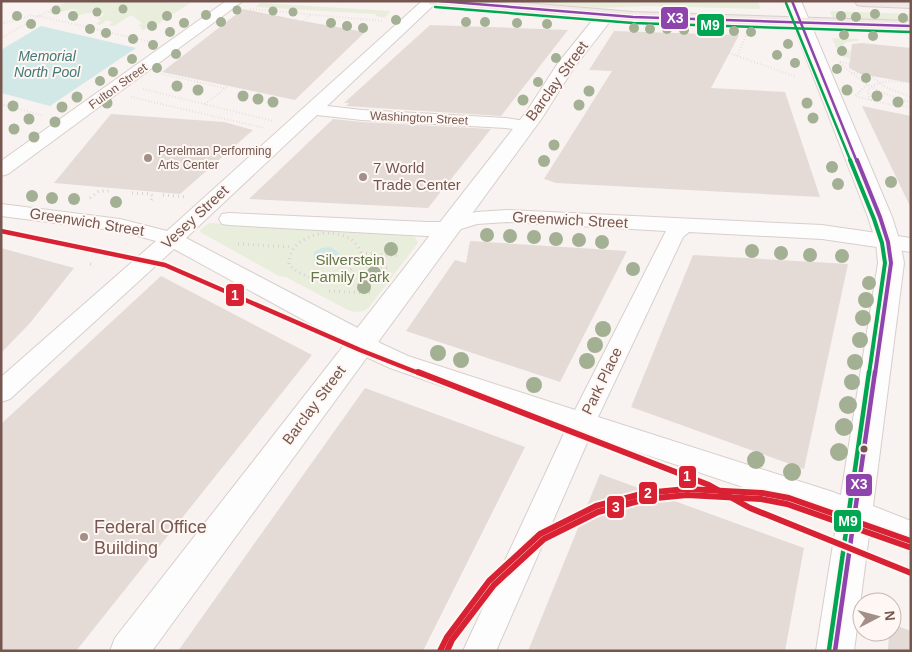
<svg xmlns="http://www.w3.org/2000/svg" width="912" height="652" viewBox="0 0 912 652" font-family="Helvetica,sans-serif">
<rect width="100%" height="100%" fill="#f8f3f0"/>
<g fill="#e9eedc">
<path d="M 68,1 L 190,3 L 152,28 L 148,27 L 144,30 L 140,29 L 142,27 L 138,26 L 142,23 L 131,15 L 114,26 L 109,25 L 113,22 L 107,20 L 100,25 L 96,24 L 101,20 L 97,19 L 105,14 C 96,11 81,13 72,19 L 68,18 L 70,16 L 67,15 L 77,9 C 66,9 58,15 48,13 Z"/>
<path d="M 516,1 L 726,1 L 757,2 L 759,3 L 760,9 L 649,6 L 599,8 Z"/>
<path d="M 261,3 L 391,11 L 384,18 L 376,16 L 376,14 L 255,7 Z"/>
<path d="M 832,11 L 911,14 L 911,20 L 835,18 L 832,17 L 830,12 Z"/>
<path d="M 832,38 L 858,39 L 859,41 L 846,42 L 843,45 L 845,49 L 851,51 L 850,59 L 840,56 Z"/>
<path d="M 209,223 L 407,233 L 415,237 L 418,243 L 370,306 C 364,313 356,313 348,310 L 286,277 L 279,276 L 200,232 L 200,230 Z"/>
</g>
<g fill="#d2e8e7">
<path d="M 41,26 L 136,48 L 50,106 L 1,93 L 1,50 Z"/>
<path d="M 331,247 L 339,253 C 338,266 323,266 314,261 L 314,252 L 321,248 Z"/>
</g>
<g fill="#e4dbd7">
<path d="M 243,9 L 303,21 L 365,32 L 295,100 L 162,72 Z"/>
<path d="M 430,25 L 515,28 L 568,30 L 501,116 L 346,106 L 349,103 L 344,103 Z"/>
<path d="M 614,31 L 739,35 L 711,88 L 785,92 L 820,197 L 556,183 L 544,179 L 612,71 L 589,70 Z"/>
<path d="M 862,43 L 911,48 L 911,83 L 861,74 L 849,68 L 852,44 Z"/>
<path d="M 862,106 L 911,116 L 911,208 L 872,127 Z"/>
<path d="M 111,114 L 224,122 L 253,130 L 180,194 L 54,183 Z"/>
<path d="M 333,119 L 362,122 L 491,129 L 428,208 L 249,199 Z"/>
<path d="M 470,241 L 627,251 L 560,382 L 406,331 L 455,260 L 466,263 Z"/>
<path d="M 1,248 L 74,268 L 30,323 L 1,353 Z"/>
<path d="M 693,255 L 848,264 L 804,469 L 631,407 Z"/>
<path d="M 161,276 L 312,355 L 76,651 L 1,651 L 1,424 Z"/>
<path d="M 365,388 L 525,447 L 423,651 L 178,651 Z"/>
<path d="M 600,474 L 804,548 L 785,651 L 528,651 Z"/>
<path d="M 892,624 L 911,631 L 911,651 L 888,651 L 889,632 L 892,632 Z"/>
</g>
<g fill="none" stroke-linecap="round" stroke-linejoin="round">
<g stroke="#d7cfcc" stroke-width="2">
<g id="street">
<path d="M 226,1 L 243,1 L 8,174 L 1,176 L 1,161 Z"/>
<path d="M 422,1 L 438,1 L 327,106 L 362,110 L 506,118 L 531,122 L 534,126 L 531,130 L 525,131 L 506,128 L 362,120 L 317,115 L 186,238 L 371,335 L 380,343 L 408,356 L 575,410 L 666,231 L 507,222 L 477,224 L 442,235 L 427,236 L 229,225 L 222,224 L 219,219 L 222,214 L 229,213 L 427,222 L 441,222 L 476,212 L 507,210 L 822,225 L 911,238 L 911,252 L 822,239 L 689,232 L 683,237 L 598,417 L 833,492 L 865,505 L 870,514 L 865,523 L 855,527 L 815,511 L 590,436 L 496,651 L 463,651 L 566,429 L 390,368 L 362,355 L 353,347 L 174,249 L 10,399 L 1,402 L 1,377 L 156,241 L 119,231 L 1,216 L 1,204 L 120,219 L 167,231 Z"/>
</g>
</g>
<g stroke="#d8cfcc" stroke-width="2">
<g id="secondary">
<path d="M 784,1 L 801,1 L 892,217 L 900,242 L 904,263 L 873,506 L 911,521 L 911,552 L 869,535 L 854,651 L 816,651 L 878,263 L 876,242 L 868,217 Z"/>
<path d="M 606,10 L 612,11 L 615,15 L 573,69 L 542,118 L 152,651 L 110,651 L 115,638 L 527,111 L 558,63 L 600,11 Z"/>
</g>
</g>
<g stroke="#d9d0cc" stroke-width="2">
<g id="highway">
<path d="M 428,1 L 502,1 L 633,12 L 911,21 L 911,31 L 633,22 L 436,6 L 430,5 Z"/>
<path d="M 855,1 L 911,1 L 911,8 L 863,6 L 857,5 Z"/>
</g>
</g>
<g stroke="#dad1d0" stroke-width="2" stroke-dasharray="0.5 2.5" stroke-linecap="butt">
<path d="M 250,9 L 383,21"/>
<path d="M 303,21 L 311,14"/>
<path d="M 1,24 L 30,16 L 39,16 L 151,42"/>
<path d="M 1,38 L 66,1"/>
<path d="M 729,53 L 796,77"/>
<path d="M 737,56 L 746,36"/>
<path d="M 840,62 L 850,64"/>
<path d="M 840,63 C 861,82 883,96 911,102"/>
<path d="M 851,73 L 869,73"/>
<path d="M 868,73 L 885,87 L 911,97"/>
<path d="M 162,74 L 225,88"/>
<path d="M 867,85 L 855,96 L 887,104 L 911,107"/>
<path d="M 143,89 L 273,121"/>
<path d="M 131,97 L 264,128"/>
<path d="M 869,100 L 868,90 C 880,78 896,81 911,83"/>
<path d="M 1,104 L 44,116"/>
<path d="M 205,104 L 228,86"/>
</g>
<g stroke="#dad1d0" stroke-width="3" stroke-dasharray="1 4" stroke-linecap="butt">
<path d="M 132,193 L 151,194 L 153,197 L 150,202"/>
<path d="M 163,195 L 187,197"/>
<path d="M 90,198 L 99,191 L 109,191"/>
<path d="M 323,233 C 340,233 355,236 361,253 C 351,286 311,286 289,265 C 289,244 305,237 323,233 Z"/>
<path d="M 238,244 L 293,247"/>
<path d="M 361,253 L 399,256"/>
<path d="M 90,264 L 95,265"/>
<path d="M 356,265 L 390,268"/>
<path d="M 339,278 L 380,281"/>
<path d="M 329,291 L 370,293"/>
</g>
<use href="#street" fill="#fefdfd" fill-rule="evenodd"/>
<use href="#secondary" fill="#fefdfd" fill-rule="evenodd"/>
<use href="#highway" fill="#f1e8e7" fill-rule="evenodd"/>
<g stroke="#fef7f3" stroke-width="5">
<g id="bus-1-far2">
<path d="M 439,1 L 633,17 L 911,26"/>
<path d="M 792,1 L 857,162"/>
</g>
</g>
<g stroke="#fef7f3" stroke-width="8">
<path id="bus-1-far1" d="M 857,160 L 880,217 L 888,242 L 891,263 L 875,374"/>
</g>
<g stroke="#fef7f3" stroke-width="8">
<path id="bus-1" d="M 835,651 L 875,372"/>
</g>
<g stroke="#fef7f3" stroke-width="5">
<g id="bus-2-far2">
<path d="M 786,3 L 851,162"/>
<path d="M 435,7 L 633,23 L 911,32"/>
</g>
</g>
<g stroke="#fef7f3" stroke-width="8">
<path id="bus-2-far1" d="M 850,160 L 874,219 L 882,243 L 885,263 L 869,374"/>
</g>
<g stroke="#fef7f3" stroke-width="8">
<path id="bus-2" d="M 829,650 L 869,372"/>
</g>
<use href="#bus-1-far2" stroke="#8e44ad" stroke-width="2.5"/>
<use href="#bus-1-far1" stroke="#8e44ad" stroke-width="4"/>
<use href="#bus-1" stroke="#8e44ad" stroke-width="4.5"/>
<use href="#bus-2-far2" stroke="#00a651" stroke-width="2.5"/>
<use href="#bus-2-far1" stroke="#00a651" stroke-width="4"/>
<use href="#bus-2" stroke="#00a651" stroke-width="4.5"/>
<g stroke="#fef7f3" stroke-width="10">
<path id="metro-1" d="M 440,651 L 447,637 L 489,581 L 540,534 L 596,506 L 645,493 L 687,489 L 762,493 L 789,498 L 911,541"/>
</g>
<g stroke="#fef7f3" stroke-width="8">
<path id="metro-2-far1" d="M 1,231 L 165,265 L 360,350 L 421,374"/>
</g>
<g stroke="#fef7f3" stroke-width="10">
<path id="metro-2" d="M 418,372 L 709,485 L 750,508 L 911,573"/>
</g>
<g stroke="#fef7f3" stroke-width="10">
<path id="metro-3" d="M 447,651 L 452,640 L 494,585 L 544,539 L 598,512 L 646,499 L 687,495 L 761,499 L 787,504 L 909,547"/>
</g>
<use href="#metro-1" stroke="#d82233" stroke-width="6"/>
<use href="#metro-2-far1" stroke="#d82233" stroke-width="4.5"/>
<use href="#metro-2" stroke="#d82233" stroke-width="6"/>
<use href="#metro-3" stroke="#d82233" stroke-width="6"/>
</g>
<g fill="#a4b094">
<circle cx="123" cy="9" r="4.5"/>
<circle cx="56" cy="10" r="4.5"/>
<circle cx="237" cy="10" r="4.5"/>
<circle cx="273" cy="11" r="4.5"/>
<circle cx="97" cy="12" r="4.5"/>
<circle cx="293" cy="12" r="4.5"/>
<circle cx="875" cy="14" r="5"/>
<circle cx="206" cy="15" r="5"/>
<circle cx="17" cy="16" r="5"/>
<circle cx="73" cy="16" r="5"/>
<circle cx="167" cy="16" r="5"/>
<circle cx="841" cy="16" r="5"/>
<circle cx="856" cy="17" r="5"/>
<circle cx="903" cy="18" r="5"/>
<circle cx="396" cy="20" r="5"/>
<circle cx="221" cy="22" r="5"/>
<circle cx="466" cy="22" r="5"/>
<circle cx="485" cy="22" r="5"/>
<circle cx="184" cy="23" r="5"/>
<circle cx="331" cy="23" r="5"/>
<circle cx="517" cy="23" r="5"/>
<circle cx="31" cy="24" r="5"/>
<circle cx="547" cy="24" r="5"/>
<circle cx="152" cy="26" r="5"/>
<circle cx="347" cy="26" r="5"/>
<circle cx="363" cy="28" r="5"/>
<circle cx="634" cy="28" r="5"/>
<circle cx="90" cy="29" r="5"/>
<circle cx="650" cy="29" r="5"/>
<circle cx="667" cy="29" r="5"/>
<circle cx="684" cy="30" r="5"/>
<circle cx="701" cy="30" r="5"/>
<circle cx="717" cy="31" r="5"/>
<circle cx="734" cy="31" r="5"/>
<circle cx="170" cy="32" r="5"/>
<circle cx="751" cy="32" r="5"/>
<circle cx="106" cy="33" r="5"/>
<circle cx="844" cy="35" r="5"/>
<circle cx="873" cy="36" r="5"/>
<circle cx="133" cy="39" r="5"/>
<circle cx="788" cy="44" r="5"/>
<circle cx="153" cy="45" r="5"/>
<circle cx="842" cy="51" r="5"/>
<circle cx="176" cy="54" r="5"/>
<circle cx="777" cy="55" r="5"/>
<circle cx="556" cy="58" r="5"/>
<circle cx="132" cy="59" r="5"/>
<circle cx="795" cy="63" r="5"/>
<circle cx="157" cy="68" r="5"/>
<circle cx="837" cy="69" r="5"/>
<circle cx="113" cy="72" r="5"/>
<circle cx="866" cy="78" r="5"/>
<circle cx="100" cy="81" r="5"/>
<circle cx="538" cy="82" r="5"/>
<circle cx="177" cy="86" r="5.5"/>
<circle cx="198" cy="90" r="5.5"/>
<circle cx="847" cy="90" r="5.5"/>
<circle cx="589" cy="91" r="5.5"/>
<circle cx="243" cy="96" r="5.5"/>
<circle cx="877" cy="96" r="5.5"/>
<circle cx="77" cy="97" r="5.5"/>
<circle cx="258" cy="99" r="5.5"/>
<circle cx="523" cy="100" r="5.5"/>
<circle cx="273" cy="102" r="5.5"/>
<circle cx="898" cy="102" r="5.5"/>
<circle cx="107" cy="103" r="5.5"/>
<circle cx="807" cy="103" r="5.5"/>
<circle cx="579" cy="105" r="5.5"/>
<circle cx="13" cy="106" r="5.5"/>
<circle cx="62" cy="107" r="5.5"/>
<circle cx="813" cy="118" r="5.5"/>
<circle cx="29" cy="119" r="5.5"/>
<circle cx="55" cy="122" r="5.5"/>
<circle cx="14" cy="129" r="5.5"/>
<circle cx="34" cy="137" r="5.5"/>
<circle cx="554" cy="145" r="5.5"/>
<circle cx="544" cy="161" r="6"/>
<circle cx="832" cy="167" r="6"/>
<circle cx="891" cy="182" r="6"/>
<circle cx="838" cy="184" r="6"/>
<circle cx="32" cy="196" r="6"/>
<circle cx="52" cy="198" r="6"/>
<circle cx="74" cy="199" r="6"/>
<circle cx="116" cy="202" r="6"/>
<circle cx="487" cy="235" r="7"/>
<circle cx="510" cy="236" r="7"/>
<circle cx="534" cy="237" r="7"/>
<circle cx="556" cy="239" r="7"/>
<circle cx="579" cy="240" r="7"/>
<circle cx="602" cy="242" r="7"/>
<circle cx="391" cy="249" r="7"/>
<circle cx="752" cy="251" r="7"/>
<circle cx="781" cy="253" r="7"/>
<circle cx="810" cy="255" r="7"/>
<circle cx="842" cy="256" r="7"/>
<circle cx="633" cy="269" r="7"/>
<circle cx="374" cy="273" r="7"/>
<circle cx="869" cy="283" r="7"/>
<circle cx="364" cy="287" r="7"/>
<circle cx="866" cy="300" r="8"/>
<circle cx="863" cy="318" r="8"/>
<circle cx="603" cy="329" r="8"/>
<circle cx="860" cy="340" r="8"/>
<circle cx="595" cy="345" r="8"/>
<circle cx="438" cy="353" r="8"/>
<circle cx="461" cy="360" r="8"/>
<circle cx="587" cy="361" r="8"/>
<circle cx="855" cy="362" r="8"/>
<circle cx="852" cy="382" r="8"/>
<circle cx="534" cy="385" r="8"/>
<circle cx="848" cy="405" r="9"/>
<circle cx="844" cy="427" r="9"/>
<circle cx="839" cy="452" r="9"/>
<circle cx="756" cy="460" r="9"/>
<circle cx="792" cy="472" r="9"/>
</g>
<g fill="#a48e88" stroke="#fef7f3" stroke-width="2">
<circle cx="148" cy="158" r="5"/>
<circle cx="363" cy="177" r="5"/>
<circle cx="84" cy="537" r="5"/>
</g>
<circle fill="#765750" stroke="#fef7f3" stroke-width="2" cx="864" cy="449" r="4.5"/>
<g text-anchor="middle" stroke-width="4" stroke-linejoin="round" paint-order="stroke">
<g font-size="12" fill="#765750" stroke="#fef7f3">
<text transform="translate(118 86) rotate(-36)" y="4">Fulton Street</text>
<text transform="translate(419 118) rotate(3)" y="4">Washington Street</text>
</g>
<g font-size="12" fill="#765750" stroke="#fef7f3" text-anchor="start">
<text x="158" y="155">Perelman Performing<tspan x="158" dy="14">Arts Center</tspan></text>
</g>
<g font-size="14" font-style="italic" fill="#447978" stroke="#fef7f3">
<text x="47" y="61">Memorial<tspan x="47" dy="16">North Pool</tspan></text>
</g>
<g font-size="15" fill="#765750" stroke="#fef7f3">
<text transform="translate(557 81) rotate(-54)" y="5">Barclay Street</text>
<text transform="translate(195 217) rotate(-43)" y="5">Vesey Street</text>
<text transform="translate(570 220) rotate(3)" y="5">Greenwich Street</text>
<text transform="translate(87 222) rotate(9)" y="5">Greenwich Street</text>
<text transform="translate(602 381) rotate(-64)" y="5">Park Place</text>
<text transform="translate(314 405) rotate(-53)" y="5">Barclay Street</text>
</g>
<g font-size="15" fill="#765750" stroke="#fef7f3" text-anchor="start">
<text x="373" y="173">7 World<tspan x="373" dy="17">Trade Center</tspan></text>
</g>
<g font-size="15" fill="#607a48" stroke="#fef7f3">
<text x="350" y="265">Silverstein<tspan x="350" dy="17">Family Park</tspan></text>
</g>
<g font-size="18" fill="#765750" stroke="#fef7f3" text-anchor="start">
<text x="94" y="533">Federal Office<tspan x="94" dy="21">Building</tspan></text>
</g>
</g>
<g stroke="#fef7f3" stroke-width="2">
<rect x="660" y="6" width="29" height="24" rx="5" fill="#8e44ad"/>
<rect x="696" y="13" width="29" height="24" rx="5" fill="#00a651"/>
<rect x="225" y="283" width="20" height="24" rx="5" fill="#d82233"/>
<rect x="678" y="465" width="19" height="24" rx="5" fill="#d82233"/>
<rect x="845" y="473" width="28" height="24" rx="5" fill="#8e44ad"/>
<rect x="638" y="481" width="20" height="24" rx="5" fill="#d82233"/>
<rect x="606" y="495" width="19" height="24" rx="5" fill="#d82233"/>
<rect x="833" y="509" width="29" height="24" rx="5" fill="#00a651"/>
</g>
<g font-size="14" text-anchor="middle" font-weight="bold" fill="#fff">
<text x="675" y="23">X3</text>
<text x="710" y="30">M9</text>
<text x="235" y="300">1</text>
<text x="687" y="481">1</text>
<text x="859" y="489">X3</text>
<text x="648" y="498">2</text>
<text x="616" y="512">3</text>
<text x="848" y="526">M9</text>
</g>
<rect width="912" height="652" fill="none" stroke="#765750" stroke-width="5"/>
<g transform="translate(877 617) rotate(84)"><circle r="24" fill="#fef7f3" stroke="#c8b7b2"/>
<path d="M0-4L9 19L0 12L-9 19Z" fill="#a48e88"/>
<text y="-8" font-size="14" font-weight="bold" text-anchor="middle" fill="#765750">N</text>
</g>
</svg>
